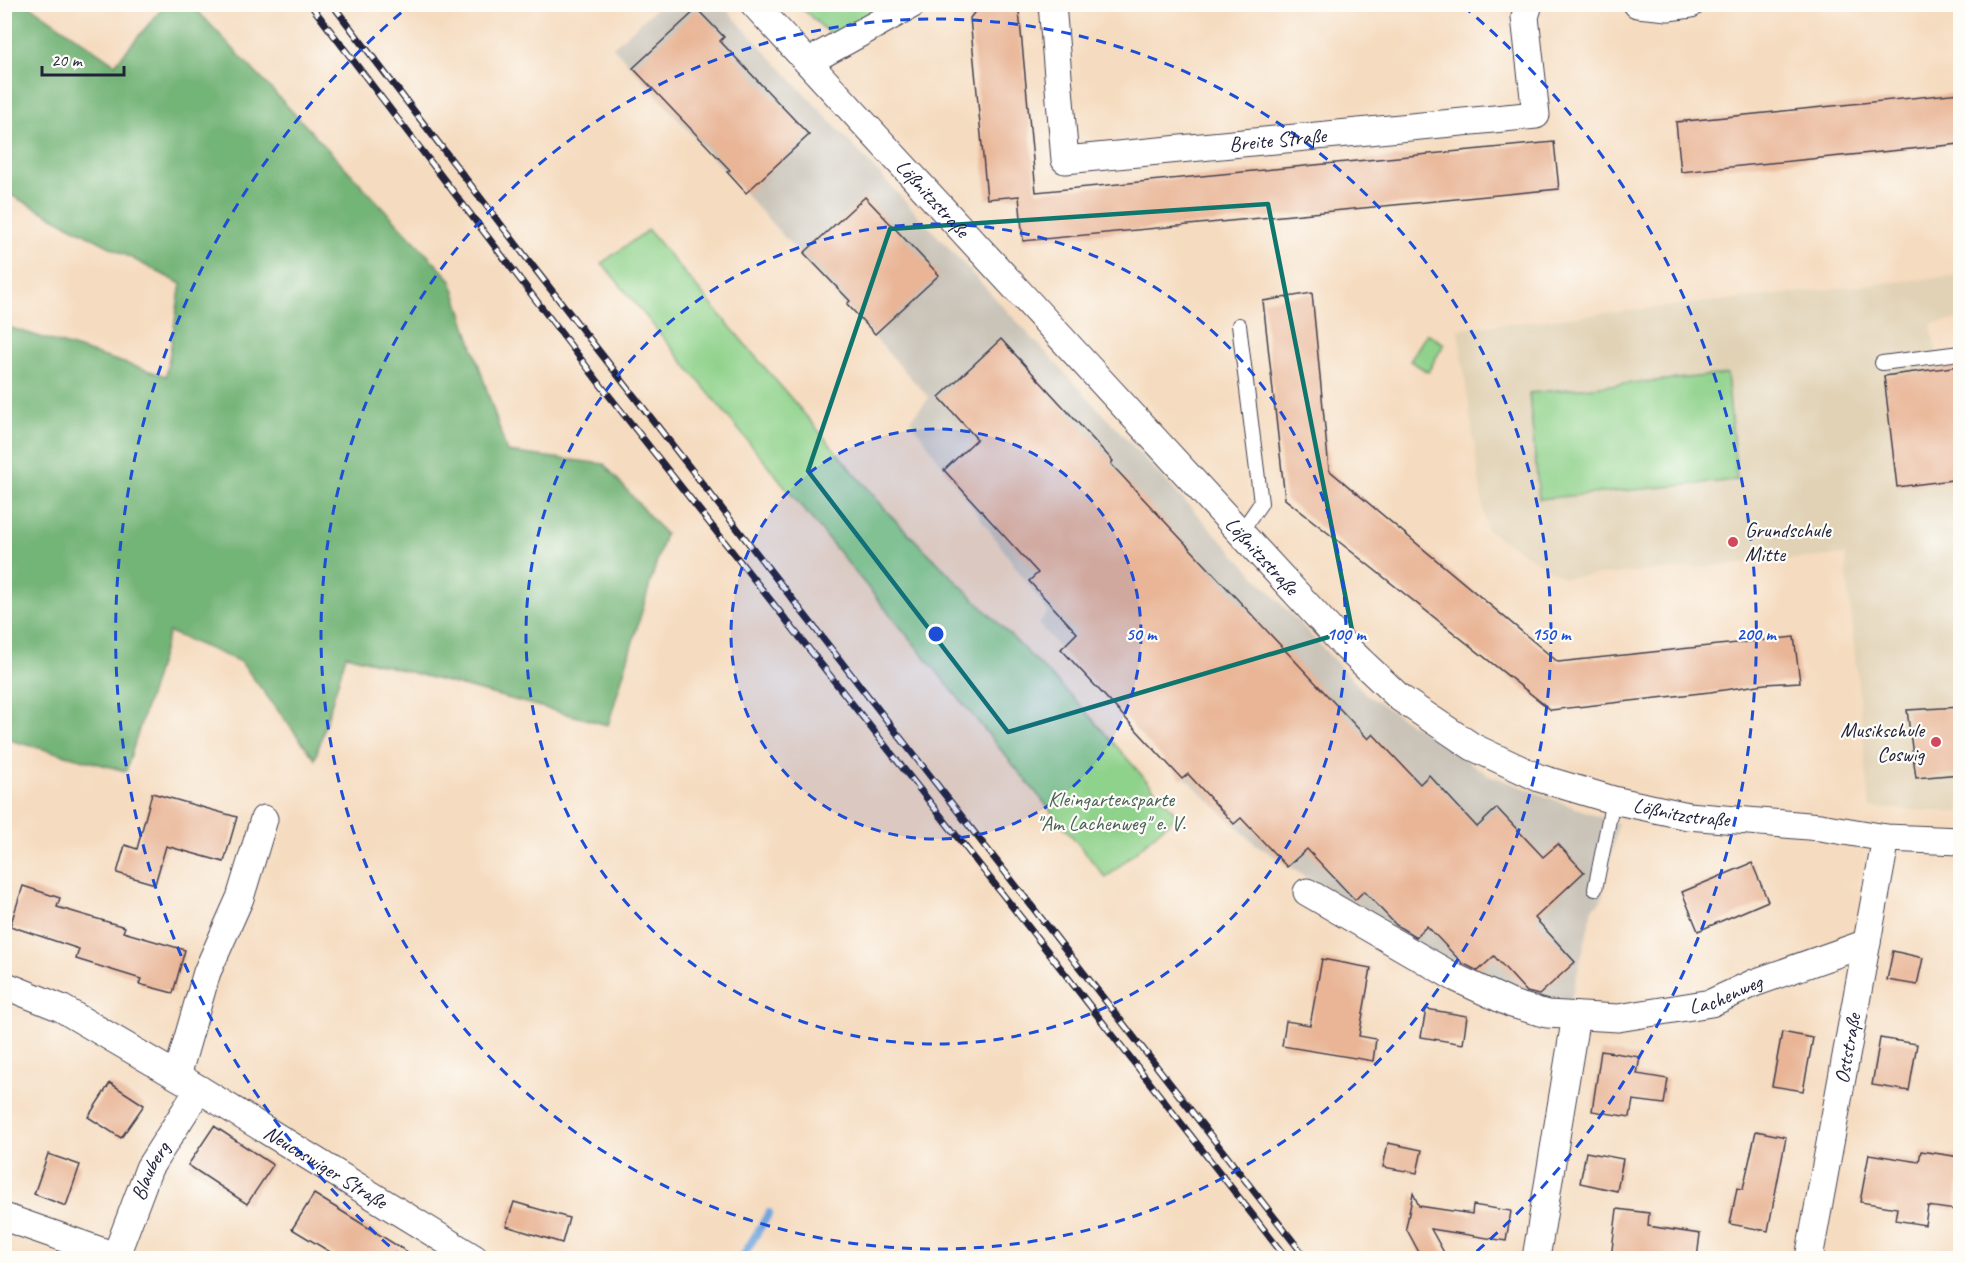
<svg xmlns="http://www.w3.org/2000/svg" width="1965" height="1263" viewBox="0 0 1965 1263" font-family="Caveat,sans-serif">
<rect width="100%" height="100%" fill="#fdfcf7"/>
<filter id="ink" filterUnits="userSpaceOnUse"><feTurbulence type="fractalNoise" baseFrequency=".0167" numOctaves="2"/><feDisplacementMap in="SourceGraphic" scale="12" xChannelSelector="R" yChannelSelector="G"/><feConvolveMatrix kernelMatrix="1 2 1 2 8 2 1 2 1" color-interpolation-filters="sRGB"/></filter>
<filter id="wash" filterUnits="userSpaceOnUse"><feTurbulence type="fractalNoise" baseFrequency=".008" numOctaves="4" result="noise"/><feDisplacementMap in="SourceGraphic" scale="24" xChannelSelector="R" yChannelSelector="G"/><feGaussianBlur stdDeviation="1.35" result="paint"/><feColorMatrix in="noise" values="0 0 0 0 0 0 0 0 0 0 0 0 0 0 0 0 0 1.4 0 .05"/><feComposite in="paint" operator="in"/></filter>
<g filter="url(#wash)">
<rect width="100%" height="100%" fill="#f5dbbf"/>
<path fill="#e1d2b5" d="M 1960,275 L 1960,319 L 1931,324 L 1938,362 L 1960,360 L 1960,812 L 1870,808 L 1845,555 L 1563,578 L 1486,529 L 1458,329 Z"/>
<path fill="#c9c3b8" d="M 660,5 L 722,5 L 1148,462 L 1367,695 L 1487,774 L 1618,824 L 1601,901 L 1593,908 L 1570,1004 L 1535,1001 L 1494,988 L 1374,922 L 1254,843 L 1144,739 L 1038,624 L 1048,612 L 910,420 L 929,398 L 613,47 Z"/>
<g fill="#8fd28b" stroke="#587a63" stroke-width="1.5">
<path d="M 798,5 L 905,5 L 839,42 Z"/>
<path d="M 648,230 L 891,516 L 1080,705 L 1177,815 L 1106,878 L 602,263 Z"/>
<path d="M 1427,333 L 1444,344 L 1428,372 L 1410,361 Z"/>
<path d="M 1727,374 L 1737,480 L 1539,499 L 1529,393 Z"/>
</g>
<path fill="#73b477" stroke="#4a6b59" stroke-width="1.5" d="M 5,4 L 29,5 L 115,64 L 165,5 L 192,5 L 451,280 L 507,452 L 604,464 L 665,534 L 608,725 L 346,655 L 315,759 L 241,662 L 169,632 L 126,771 L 5,739 L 5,326 L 166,376 L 181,284 L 5,192 Z"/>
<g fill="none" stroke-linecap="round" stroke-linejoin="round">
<path stroke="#71a6de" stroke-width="8" d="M 742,1258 L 769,1213"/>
</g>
<g id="blocks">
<g fill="#e9b596">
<path d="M 981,4 L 1010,4 L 1019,11 L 1036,192 L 1554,142 L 1559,189 L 1023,241 L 1019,196 L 987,199 L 970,18 Z"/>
<path d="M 697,9 L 724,37 L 720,41 L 809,135 L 746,193 L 727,172 L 730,170 L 633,68 Z"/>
<path d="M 1960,93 L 1960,144 L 1681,172 L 1676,122 Z"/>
<path d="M 865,197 L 939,275 L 875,334 L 847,304 L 850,301 L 804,253 Z"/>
<path d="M 1312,293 L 1329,470 L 1558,662 L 1794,637 L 1800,682 L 1765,684 L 1710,692 L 1551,710 L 1328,533 L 1285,499 L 1263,301 Z"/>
<path d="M 1001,339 L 1113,461 L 1111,464 L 1368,739 L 1373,734 L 1420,784 L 1429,775 L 1477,827 L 1497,808 L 1543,857 L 1558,844 L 1584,872 L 1535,918 L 1575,962 L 1539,995 L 1527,992 L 1494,956 L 1478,971 L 1462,963 L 1427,926 L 1416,937 L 1396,925 L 1364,891 L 1355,900 L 1307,849 L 1287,867 L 1241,818 L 1234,824 L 1188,774 L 1182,779 L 1061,649 L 1077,633 L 1029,581 L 1038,573 L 944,470 L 977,439 L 939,397 Z"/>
<path d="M 1960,366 L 1960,479 L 1897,487 L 1884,376 Z"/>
<path d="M 1960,707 L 1960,774 L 1916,778 L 1907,710 Z"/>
<path d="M 152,793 L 237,817 L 224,862 L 166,846 L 155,884 L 117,873 L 125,845 L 137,849 Z"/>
<path d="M 1752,863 L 1768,901 L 1698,931 L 1682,892 Z"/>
<path d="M 23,886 L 60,898 L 57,907 L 125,927 L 123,932 L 185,950 L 173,993 L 139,984 L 141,979 L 76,959 L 79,949 L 10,926 Z"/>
<path d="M 1893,951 L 1923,958 L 1917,985 L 1887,980 Z"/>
<path d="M 1322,959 L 1371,968 L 1359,1036 L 1376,1039 L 1373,1061 L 1282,1046 L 1286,1021 L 1310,1025 Z"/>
<path d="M 1426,1009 L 1467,1016 L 1463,1044 L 1421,1037 Z"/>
<path d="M 1782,1032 L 1813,1038 L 1803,1091 L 1772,1086 Z"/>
<path d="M 1880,1038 L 1917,1044 L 1909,1091 L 1872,1085 Z"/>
<path d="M 1601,1051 L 1640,1057 L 1637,1074 L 1668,1079 L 1664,1104 L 1633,1100 L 1630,1117 L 1592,1111 Z"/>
<path d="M 110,1083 L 144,1105 L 121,1138 L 88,1117 Z"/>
<path d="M 214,1126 L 273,1165 L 247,1204 L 188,1165 Z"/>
<path d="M 1756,1131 L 1786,1137 L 1768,1231 L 1730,1224 L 1737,1188 L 1743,1189 Z"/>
<path d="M 1388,1143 L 1422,1150 L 1417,1173 L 1383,1167 Z"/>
<path d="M 1921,1151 L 1960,1157 L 1960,1174 L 1955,1210 L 1928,1206 L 1925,1225 L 1895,1220 L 1897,1208 L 1860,1202 L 1869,1154 L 1919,1162 Z"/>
<path d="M 1586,1152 L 1623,1159 L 1617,1191 L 1580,1183 Z"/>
<path d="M 48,1154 L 80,1165 L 66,1206 L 34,1194 Z"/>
<path d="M 1413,1193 L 1419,1206 L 1472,1214 L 1473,1205 L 1511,1211 L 1506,1241 L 1431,1229 L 1447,1258 L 1422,1258 L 1406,1228 Z"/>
<path d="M 314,1194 L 417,1258 L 340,1258 L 292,1229 Z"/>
<path d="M 514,1202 L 569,1218 L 562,1243 L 506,1226 Z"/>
<path d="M 1617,1209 L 1649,1213 L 1648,1226 L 1700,1234 L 1697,1258 L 1611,1258 Z"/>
</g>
</g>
</g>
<g filter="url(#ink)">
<use href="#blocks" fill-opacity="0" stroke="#423e4f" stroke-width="1.5"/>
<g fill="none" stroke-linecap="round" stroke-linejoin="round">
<g stroke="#423e4f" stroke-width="16">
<g id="service">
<path d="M 1239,325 L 1261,503 L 1241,532"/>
<path d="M 1882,363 L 1960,353"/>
<path d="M 1595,889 L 1613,800"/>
</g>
</g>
<g stroke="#423e4f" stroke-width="29">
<g id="minor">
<path id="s1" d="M 754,4 L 1344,645 L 1400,698 L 1473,747 L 1539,778 L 1613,800 L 1688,816 L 1820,827 L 1886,838 L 1960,841"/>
<path id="s2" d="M 1052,4 L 1065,160 L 1536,115 L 1525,17 L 1529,4"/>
<path d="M 1637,4 L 1668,7 L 1691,4"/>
<path d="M 808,62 L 913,4"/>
<path id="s3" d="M 1307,892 L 1454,977 L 1512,1004 L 1547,1014 L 1618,1018 L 1711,1003 L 1754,983 L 1867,943"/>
<path id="s4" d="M 4,985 L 61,1008 L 199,1089 L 474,1258"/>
<path d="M 177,1076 L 207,972 L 240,898 L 264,819"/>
<path d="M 4,1217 L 115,1256"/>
<path id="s5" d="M 115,1258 L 149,1168 L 199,1089"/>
<path d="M 1536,1258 L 1576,1016"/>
<path id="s6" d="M 1809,1258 L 1886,838"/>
</g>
</g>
<use href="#service" stroke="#fff" stroke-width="14"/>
<use href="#minor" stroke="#fff" stroke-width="27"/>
<g stroke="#22223b" stroke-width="7">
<g id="rail">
<path d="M 310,4 L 603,388 L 1041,943 L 1286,1258"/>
<path d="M 332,4 L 535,269 L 1306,1258"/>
</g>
</g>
<use href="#rail" stroke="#fdfcf7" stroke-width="4.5" stroke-dasharray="14" stroke-linecap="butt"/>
</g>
</g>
<path fill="none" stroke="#0f766e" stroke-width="4.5" stroke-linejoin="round" d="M 1268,204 L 1352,630 L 1008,732 L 808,471 L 890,229 Z"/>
<circle cx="936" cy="634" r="205" fill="#1d4ed8" fill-opacity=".12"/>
<g fill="none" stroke="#1d4ed8" stroke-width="3" stroke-dasharray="10 8">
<circle cx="936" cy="634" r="205"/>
<circle cx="936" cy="634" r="410"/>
<circle cx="936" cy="634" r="615"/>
<path d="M403 1258A820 820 0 0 1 409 6M1463 6A820 820 0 0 1 1469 1258"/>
</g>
<g fill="#d1495b" stroke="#fdfcf7" stroke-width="2">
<circle cx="1733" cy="542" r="6"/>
<circle cx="1936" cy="742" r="6"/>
</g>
<g text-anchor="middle" stroke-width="4.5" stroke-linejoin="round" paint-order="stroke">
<g font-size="21" fill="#22223b" stroke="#fdfcf7">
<text dy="7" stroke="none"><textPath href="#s2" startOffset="370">Breite Straße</textPath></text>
<text dy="7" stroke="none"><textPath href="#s1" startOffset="264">Lößnitzstraße</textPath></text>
<text dy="7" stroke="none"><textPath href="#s1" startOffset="750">Lößnitzstraße</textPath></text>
<text dy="7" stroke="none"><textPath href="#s1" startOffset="1256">Lößnitzstraße</textPath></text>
<text dy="7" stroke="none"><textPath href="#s3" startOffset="452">Lachenweg</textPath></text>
<text dy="7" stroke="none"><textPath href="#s6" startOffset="213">Oststraße</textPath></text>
<text dy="7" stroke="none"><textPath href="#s4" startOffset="370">Neucoswiger Straße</textPath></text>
<text dy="7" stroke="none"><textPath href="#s5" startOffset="94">Blauberg</textPath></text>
</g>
<g font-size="21" fill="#22223b" stroke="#fdfcf7" text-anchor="start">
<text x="1745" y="537">Grundschule<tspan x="1745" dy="24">Mitte</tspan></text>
<text x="1924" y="737" text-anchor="end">Musikschule<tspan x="1924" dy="24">Coswig</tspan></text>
</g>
<g font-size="21" fill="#486057" stroke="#fdfcf7">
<text x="1111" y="806">Kleingartensparte<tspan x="1111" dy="24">"Am Lachenweg" e. V.</tspan></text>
</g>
</g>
<circle cx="936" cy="634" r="9" fill="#1d4ed8" stroke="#fdfcf7" stroke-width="3"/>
<g font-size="18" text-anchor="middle" font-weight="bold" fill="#1d4ed8" stroke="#fdfcf7" stroke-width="4.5" stroke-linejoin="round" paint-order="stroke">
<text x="1141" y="640">50 m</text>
<text x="1346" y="640">100 m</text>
<text x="1551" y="640">150 m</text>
<text x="1756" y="640">200 m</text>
</g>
<rect width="1965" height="1263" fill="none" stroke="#fdfcf7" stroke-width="24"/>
<path d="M42 66v9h82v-9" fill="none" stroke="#22223b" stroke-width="3"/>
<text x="51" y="66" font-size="18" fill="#22223b" stroke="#fdfcf7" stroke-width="4.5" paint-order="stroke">20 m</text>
</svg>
